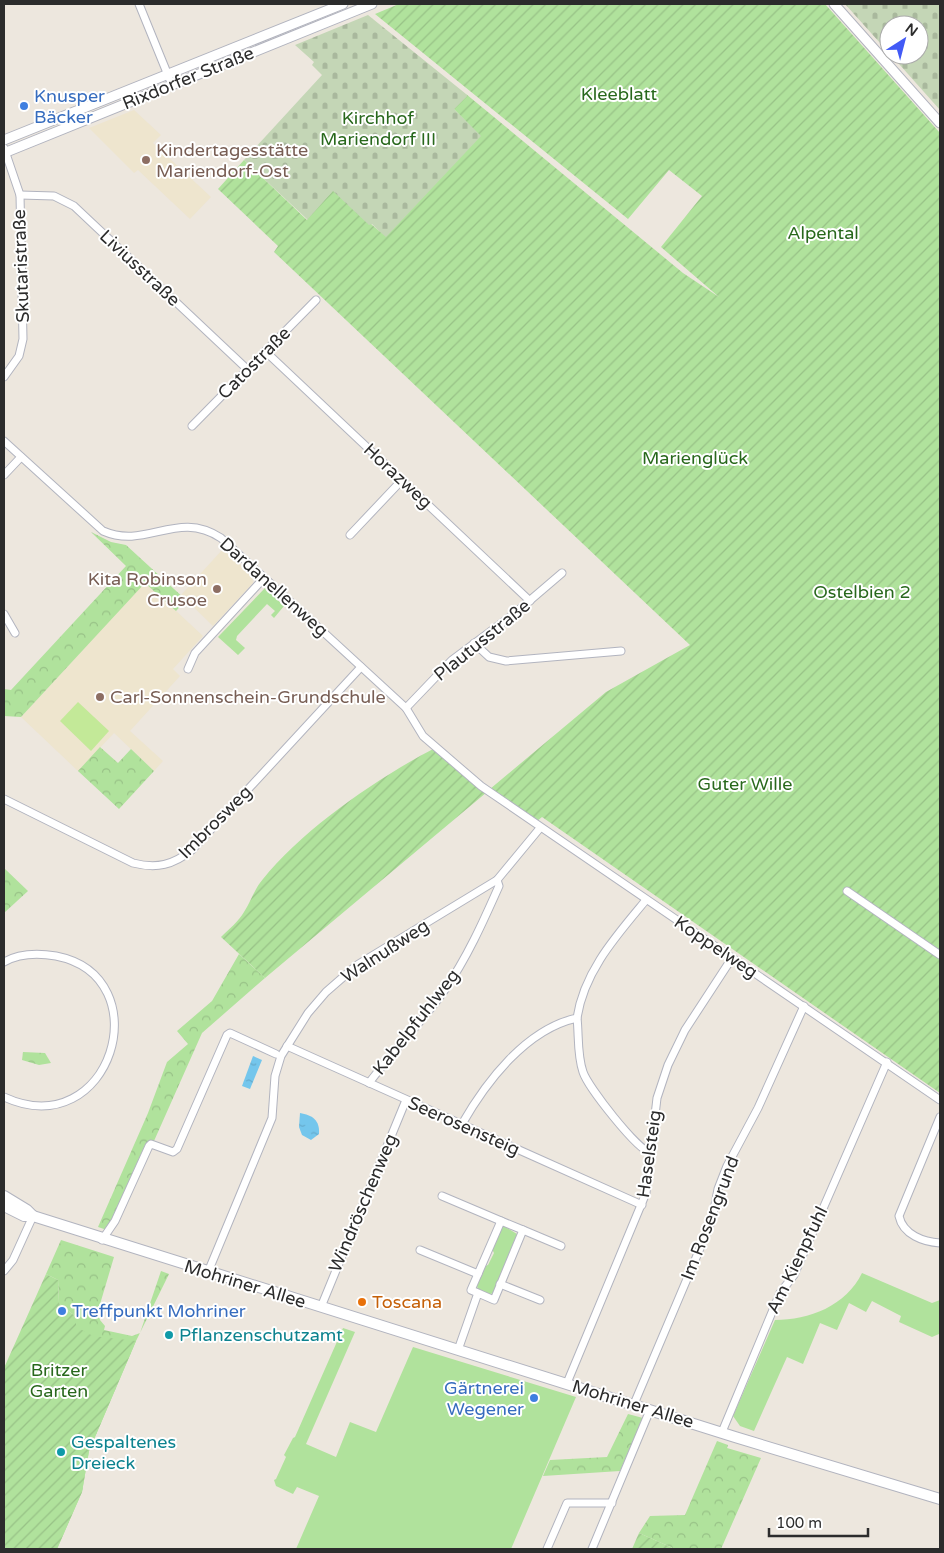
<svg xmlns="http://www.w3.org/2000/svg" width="944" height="1553" viewBox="0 0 944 1553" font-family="'Varela Round',sans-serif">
<defs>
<pattern id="forest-crowns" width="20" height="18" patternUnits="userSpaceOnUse" patternTransform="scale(1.25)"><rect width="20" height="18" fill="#b0e29c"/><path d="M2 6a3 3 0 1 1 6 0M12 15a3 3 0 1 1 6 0" fill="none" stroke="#98c287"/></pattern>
<pattern id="cemetery-stones" width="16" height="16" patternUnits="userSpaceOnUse" patternTransform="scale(1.25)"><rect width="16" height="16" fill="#c4d6b6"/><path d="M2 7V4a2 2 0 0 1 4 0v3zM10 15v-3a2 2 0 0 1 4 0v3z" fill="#a9b89d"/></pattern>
<pattern id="garden-furrows" width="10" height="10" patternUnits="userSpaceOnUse" patternTransform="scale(1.25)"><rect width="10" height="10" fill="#b0e29c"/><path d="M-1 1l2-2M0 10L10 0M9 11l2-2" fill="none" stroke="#98c287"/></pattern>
<pattern id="water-ripples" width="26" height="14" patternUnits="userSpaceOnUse" patternTransform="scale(1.25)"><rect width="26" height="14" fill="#74c6ec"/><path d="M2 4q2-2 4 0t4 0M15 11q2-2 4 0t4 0" fill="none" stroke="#65aacb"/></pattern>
</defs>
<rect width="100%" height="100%" fill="#ede7de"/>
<g fill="#eee5ce">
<path d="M 134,110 L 161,135 L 153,143 L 211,197 L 190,219 L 138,170 L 134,173 L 89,128 Z"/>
<path d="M 223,549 L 252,576 L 253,583 L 213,626 L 181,595 Z"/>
<path d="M 145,582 L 203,636 L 173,669 L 180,676 L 130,731 L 163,761 L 154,771 L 114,733 L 78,771 L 21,717 Z"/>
</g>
<g fill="#b0e29c">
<path d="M 265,588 L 284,606 L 274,618 L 271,615 L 275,611 L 267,604 L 237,636 L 236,640 L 245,648 L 238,655 L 218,637 Z"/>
<path d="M 504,1226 L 517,1234 L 493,1293 L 489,1295 L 478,1290 L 477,1286 L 485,1266 L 488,1265 L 494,1253 L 492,1249 L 501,1228 Z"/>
<path d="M 862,1273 L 932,1303 L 940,1300 L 939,1334 L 932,1337 L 899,1322 L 901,1316 L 872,1301 L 866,1312 L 849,1303 L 837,1330 L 820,1323 L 803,1364 L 787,1357 L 754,1431 L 740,1426 L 733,1416 L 775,1320 C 809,1320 846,1306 862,1273 Z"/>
<path d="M 343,1328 L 355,1332 L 306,1444 L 336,1457 L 350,1422 L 376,1432 L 413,1347 L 576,1397 L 511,1549 L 296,1549 L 319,1496 L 297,1487 L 293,1494 L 276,1486 L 274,1480 L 276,1479 L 286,1457 L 284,1455 L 293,1438 L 295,1437 Z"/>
</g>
<g fill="url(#forest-crowns)">
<path d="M 91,532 L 111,542 L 126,545 L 186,600 L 176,611 L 145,583 L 21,717 L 4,716 L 4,689 L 11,690 L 126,566 Z"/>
<path d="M 100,747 L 118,763 L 131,749 L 154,771 L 119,809 L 78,771 Z"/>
<path d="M 4,868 L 28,891 L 4,913 Z"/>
<path d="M 239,954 L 265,978 L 202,1033 L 154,1141 L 145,1145 L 107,1230 L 98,1227 L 148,1113 L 167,1062 L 188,1044 L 177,1031 L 212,1001 Z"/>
<path d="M 23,1052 L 45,1053 L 51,1063 L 39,1065 L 22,1060 Z"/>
<path d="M 61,1240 L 114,1257 L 98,1311 L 100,1320 L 105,1326 L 104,1330 L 132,1336 L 140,1333 L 161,1271 L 169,1274 L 136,1341 L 89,1451 L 82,1492 L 57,1549 L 76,1327 L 76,1317 L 59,1303 L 58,1280 L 46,1274 Z"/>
<path d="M 628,1414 L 643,1418 L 620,1471 L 543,1476 L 550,1460 L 607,1457 Z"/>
<path d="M 717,1441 L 728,1445 L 727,1448 L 761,1458 L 721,1549 L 675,1549 L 639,1533 L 650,1516 L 685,1515 Z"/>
</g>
<g fill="url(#cemetery-stones)">
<path d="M 845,4 L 940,4 L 940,110 L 891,55 L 919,55 L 919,25 L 889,25 L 889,53 Z"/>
<path d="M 368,15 L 466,94 L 467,96 L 454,109 L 482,136 L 386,238 L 372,224 L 369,226 L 308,220 L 244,160 L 322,75 L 312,65 L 314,62 L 295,45 Z"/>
</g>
<g fill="url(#garden-furrows)">
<path d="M 399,4 L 825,4 L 940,133 L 940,1093 L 542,817 L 536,822 L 490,789 L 606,692 L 690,645 L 274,252 L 278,246 L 218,189 L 244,160 L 307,220 L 333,191 L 369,225 L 371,224 L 386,237 L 481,136 L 454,109 L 467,96 L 466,94 L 683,273 L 719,297 L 661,247 L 702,196 L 669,170 L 628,219 L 375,14 Z"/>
<path d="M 435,748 L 487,792 L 265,978 L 221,937 C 229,929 239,921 244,912 C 251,901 255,888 263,879 C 303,829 379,777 435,748 Z"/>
<path d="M 46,1274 L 58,1280 L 59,1303 L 76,1317 L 76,1327 L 93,1336 L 136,1341 L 89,1451 L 82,1492 L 57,1549 L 4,1549 L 4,1368 Z"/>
<path d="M 639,1533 L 675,1549 L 632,1549 Z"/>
</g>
<path fill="#c3e998" d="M 78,702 L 109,731 L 91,751 L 60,721 Z"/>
<g fill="url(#water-ripples)">
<path d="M 253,1056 L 262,1060 L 250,1089 L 242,1086 Z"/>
<path d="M 300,1113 C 312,1115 320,1120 319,1134 L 311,1140 L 302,1135 L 299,1127 Z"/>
</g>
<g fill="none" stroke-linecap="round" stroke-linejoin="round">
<g stroke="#b2b4bf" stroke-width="9">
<g id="minor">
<path d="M 139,4 L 172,85"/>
<path d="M 4,148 L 20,195 L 23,339 L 19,356 L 4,377"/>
<path d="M 20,195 L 54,196 L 74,206 L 247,369"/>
<path d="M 265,351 L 530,601"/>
<path d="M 192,426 L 316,300"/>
<path d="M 4,441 L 103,531 C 147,550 177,509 221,538 L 406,708 L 423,736 L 481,786 L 940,1100"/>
<path d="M 4,475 L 21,457"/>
<path d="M 350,535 L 402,480"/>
<path d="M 4,614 L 15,633"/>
<path d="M 474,643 L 489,657 L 506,661 L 621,651"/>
<path d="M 188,669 L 195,653 L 264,578"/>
<path d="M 406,708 L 452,660 L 514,614 L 562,573"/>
<path d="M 4,799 L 133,863 C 157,869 173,865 192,850 L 361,667"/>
<path d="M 847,891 L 940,955"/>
<path d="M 4,962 C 20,953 38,953 56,956 C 162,977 111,1146 4,1097"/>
<path d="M 577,1018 C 579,1035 577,1055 583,1072 C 588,1087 637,1150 651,1153"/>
<path d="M 287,1046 L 642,1205"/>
<path d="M 369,1083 C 393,1051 421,1023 444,991 C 467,958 483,922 499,886 L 497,880"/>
<path d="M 940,1117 L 899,1216 C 903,1235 924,1242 940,1243"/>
<path d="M 462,1124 C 486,1082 526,1029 577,1018 C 584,971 617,935 646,900"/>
<path d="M 442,1196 L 501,1221"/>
<path d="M 523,1230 L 561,1246"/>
<path d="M 102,1240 L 115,1221 L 149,1146 L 151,1144 L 173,1152 L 177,1149 L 227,1035 L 230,1033 L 276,1054"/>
<path d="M 420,1250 L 478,1274"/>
<path d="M 4,1271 L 13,1260 L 33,1216"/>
<path d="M 208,1272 L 272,1118 L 275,1076 L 281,1056 L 308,1013 L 326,992 L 357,965 L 497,880 L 540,828"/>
<path d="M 500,1284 L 540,1300"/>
<path d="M 321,1307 L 406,1100"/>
<path d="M 458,1350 L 478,1293 L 494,1300 L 523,1230 L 501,1221 L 471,1290 L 478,1293"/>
<path d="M 567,1383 L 646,1193 L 657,1098 L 668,1065 L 685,1030 L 732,958"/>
<path d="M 634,1404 L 712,1220 L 718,1189 L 727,1166 L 758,1108 L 804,1006"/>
<path d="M 722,1432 L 780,1293 L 794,1275 L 887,1062"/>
<path d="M 547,1549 L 567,1503 L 612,1503"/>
<path d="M 592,1549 L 650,1410"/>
</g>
</g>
<g stroke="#b2b4bf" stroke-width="11">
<g id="tertiary">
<path d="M 834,4 L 940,123"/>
<path d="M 4,140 L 343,4"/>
<path d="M 4,153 L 372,4"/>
</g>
</g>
<g stroke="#b2b4bf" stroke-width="12">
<g id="secondary">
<path d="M 4,1196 L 27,1210 L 33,1216"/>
<path d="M 4,1206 L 24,1216 L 33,1216 L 735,1437 L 940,1499"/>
</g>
</g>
<use href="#minor" stroke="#fff" stroke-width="7"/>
<use href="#tertiary" stroke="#fff" stroke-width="9"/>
<use href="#secondary" stroke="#fff" stroke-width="10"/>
</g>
<g fill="#3f7fe0" stroke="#fff" stroke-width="2">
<circle cx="24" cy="106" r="5"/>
<circle cx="62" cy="1311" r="5"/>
<circle cx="534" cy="1398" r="5"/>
</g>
<g fill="#8d6e63" stroke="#fff" stroke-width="2">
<circle cx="146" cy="160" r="5"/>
<circle cx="217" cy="589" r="5"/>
<circle cx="100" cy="697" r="5"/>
</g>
<circle fill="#e8710a" stroke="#fff" stroke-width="2" cx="362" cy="1302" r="5"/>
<g fill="#0f9aa8" stroke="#fff" stroke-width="2">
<circle cx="169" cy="1335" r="5"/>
<circle cx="61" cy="1452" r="5"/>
</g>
<g text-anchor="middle" stroke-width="4" stroke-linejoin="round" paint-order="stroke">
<g font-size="18" fill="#2c2c2c" stroke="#fff">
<text transform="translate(188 78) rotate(-22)" y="6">Rixdorfer Straße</text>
<text transform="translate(21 266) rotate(-92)" y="6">Skutaristraße</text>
<text transform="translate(140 268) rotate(43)" y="6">Liviusstraße</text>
<text transform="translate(254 363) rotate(-45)" y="6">Catostraße</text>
<text transform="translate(398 476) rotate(43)" y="6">Horazweg</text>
<text transform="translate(274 587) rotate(42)" y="6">Dardanellenweg</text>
<text transform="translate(482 640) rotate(-39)" y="6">Plautusstraße</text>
<text transform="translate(215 822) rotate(-45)" y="6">Imbrosweg</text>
<text transform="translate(716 947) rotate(34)" y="6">Koppelweg</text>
<text transform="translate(385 951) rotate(-33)" y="6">Walnußweg</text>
<text transform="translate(416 1022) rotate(-52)" y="6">Kabelpfuhlweg</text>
<text transform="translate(464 1126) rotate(24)" y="6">Seerosensteig</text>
<text transform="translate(649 1154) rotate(-82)" y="6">Haselsteig</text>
<text transform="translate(363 1203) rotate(-67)" y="6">Windröschenweg</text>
<text transform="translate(710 1218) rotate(-69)" y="6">Im Rosengrund</text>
<text transform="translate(797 1260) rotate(-64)" y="6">Am Kienpfuhl</text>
<text transform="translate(245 1284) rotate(17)" y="6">Mohriner Allee</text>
<text transform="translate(633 1404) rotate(17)" y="6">Mohriner Allee</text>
</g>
<g font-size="18" fill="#28681c" stroke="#fff">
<text x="619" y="100">Kleeblatt</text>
<text x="378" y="124">Kirchhof<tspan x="378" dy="21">Mariendorf III</tspan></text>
<text x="823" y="239">Alpental</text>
<text x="695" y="464">Marienglück</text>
<text x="862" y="598">Ostelbien 2</text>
<text x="745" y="790">Guter Wille</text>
<text x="59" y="1376">Britzer<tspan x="59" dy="21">Garten</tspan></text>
</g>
<g font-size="18" fill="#366cbe" stroke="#fff" text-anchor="start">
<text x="34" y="102">Knusper<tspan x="34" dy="21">Bäcker</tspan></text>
<text x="72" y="1317">Treffpunkt Mohriner</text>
<text x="524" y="1394" text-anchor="end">Gärtnerei<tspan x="524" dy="21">Wegener</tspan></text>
</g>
<g font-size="18" fill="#785e54" stroke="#fff" text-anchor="start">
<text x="156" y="156">Kindertagesstätte<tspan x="156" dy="21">Mariendorf-Ost</tspan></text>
<text x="207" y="585" text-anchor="end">Kita Robinson<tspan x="207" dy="21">Crusoe</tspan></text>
<text x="110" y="703">Carl-Sonnenschein-Grundschule</text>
</g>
<g font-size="18" fill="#c56008" stroke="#fff" text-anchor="start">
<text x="372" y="1308">Toscana</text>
</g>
<g font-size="18" fill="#0d838f" stroke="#fff" text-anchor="start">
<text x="179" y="1341">Pflanzenschutzamt</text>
<text x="71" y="1448">Gespaltenes<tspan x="71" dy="21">Dreieck</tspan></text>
</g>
</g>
<rect width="944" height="1553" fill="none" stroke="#2c2c2c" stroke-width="10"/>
<g transform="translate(904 40) rotate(36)"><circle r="24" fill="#ffffff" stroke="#ababab"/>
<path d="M0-4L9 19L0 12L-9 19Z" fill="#425af6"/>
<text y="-8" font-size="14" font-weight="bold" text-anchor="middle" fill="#2c2c2c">N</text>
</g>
<path d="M769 1528v8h99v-8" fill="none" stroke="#2c2c2c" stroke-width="2.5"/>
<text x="776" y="1528" font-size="15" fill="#2c2c2c" stroke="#ffffff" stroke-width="4" paint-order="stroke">100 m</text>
</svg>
